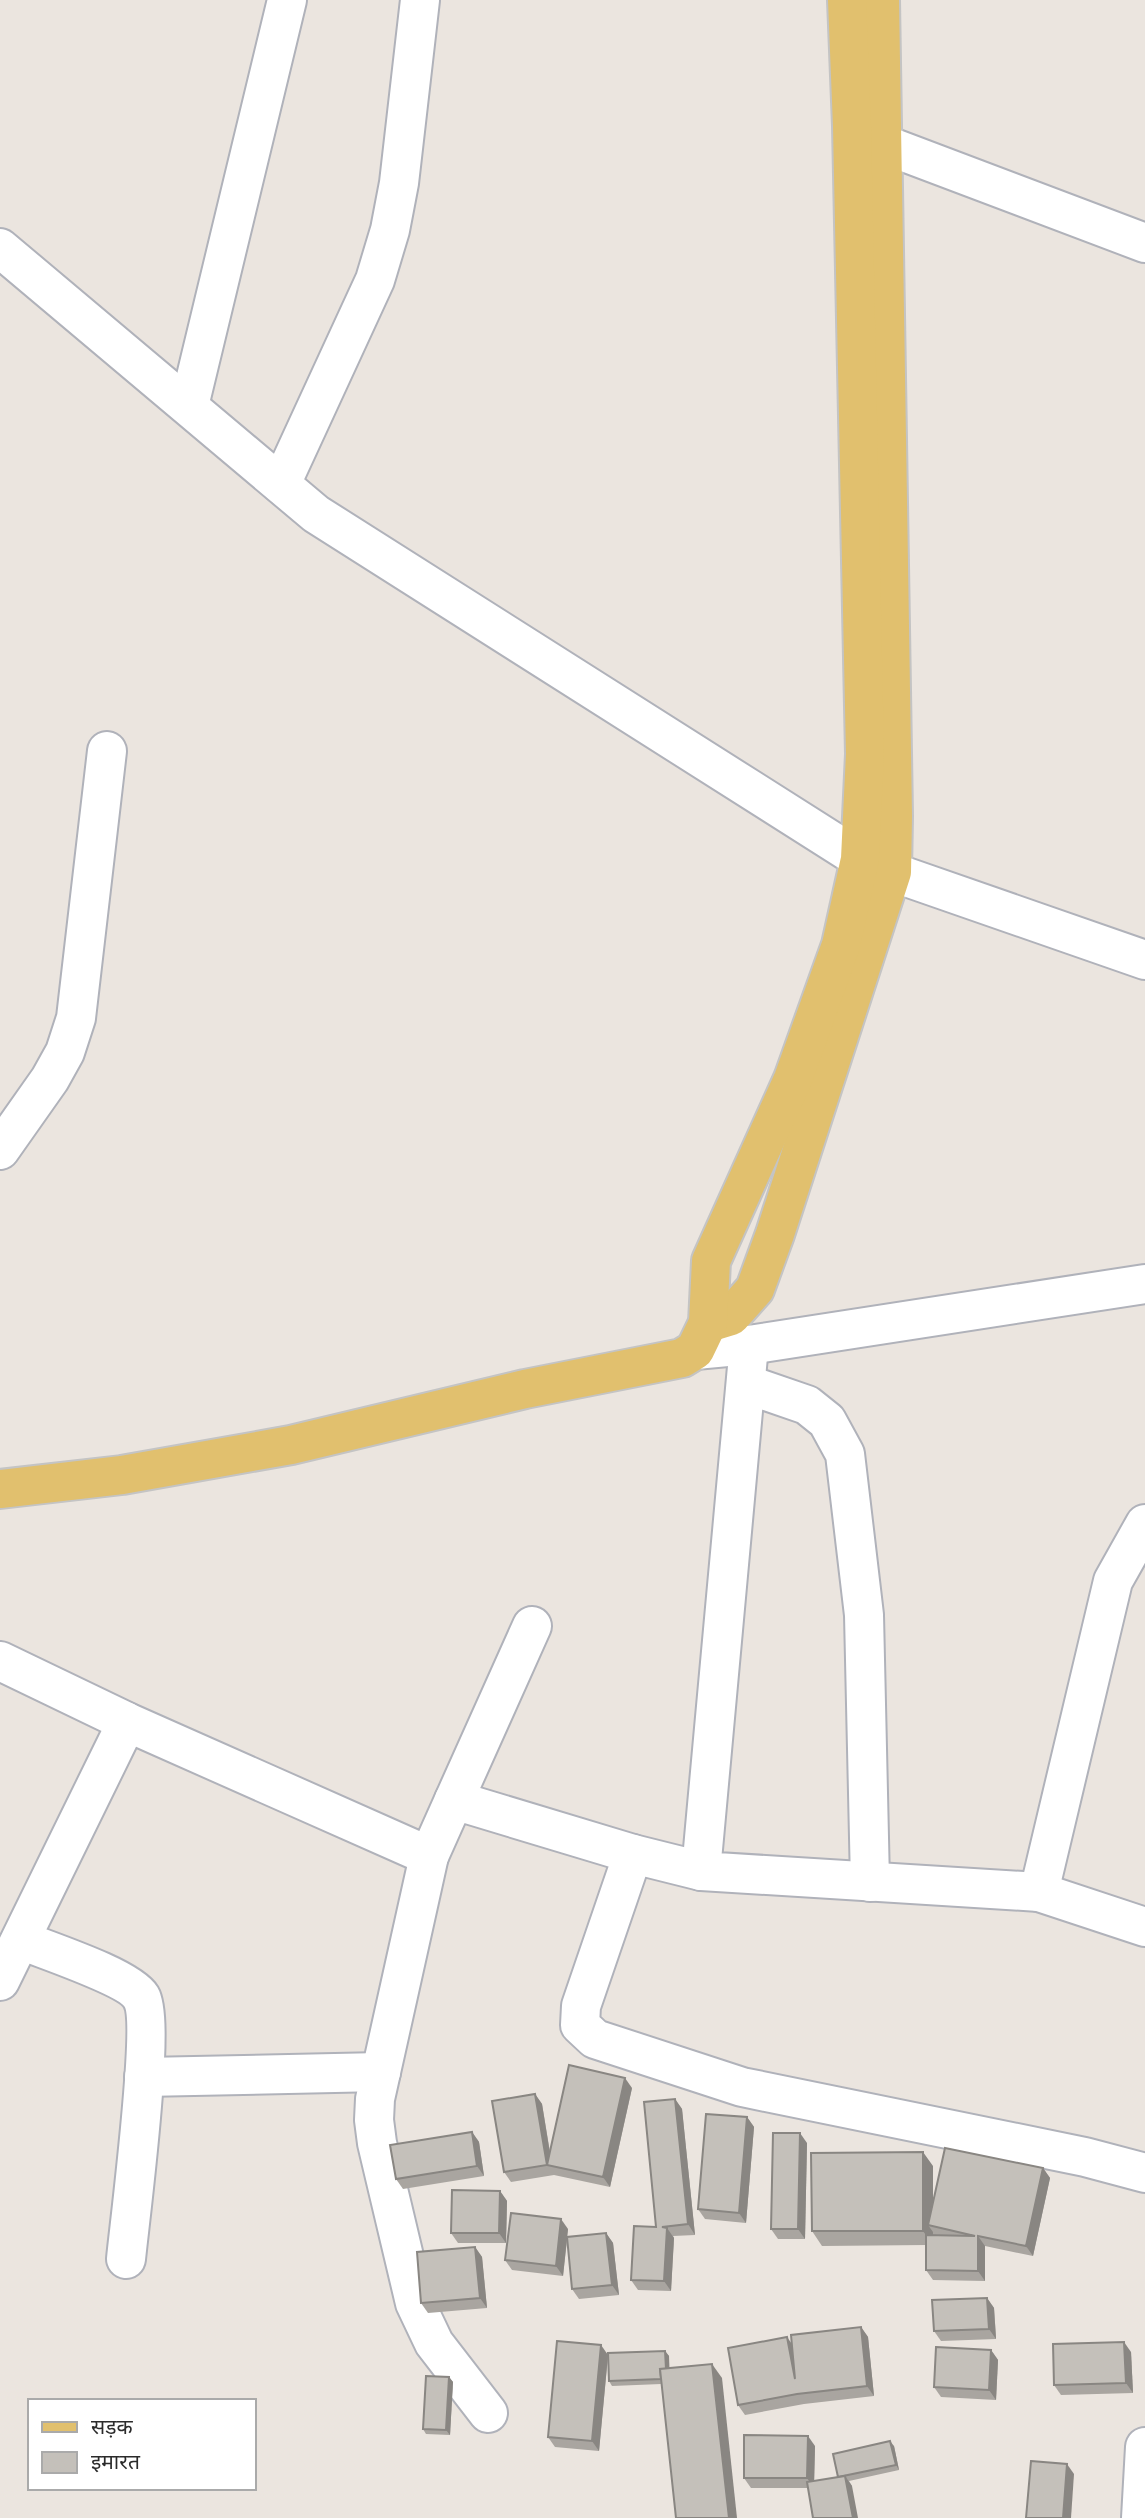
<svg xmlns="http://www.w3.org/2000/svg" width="1145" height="2518" viewBox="0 0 1145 2518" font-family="Mulish,'Noto Sans Devanagari',sans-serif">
<rect width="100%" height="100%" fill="#ebe5df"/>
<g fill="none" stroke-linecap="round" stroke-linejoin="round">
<g stroke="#b0b2ba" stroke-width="42">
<g id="street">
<path d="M 883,144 L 1145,243"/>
<path d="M 0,248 L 316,514 L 860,859"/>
<path d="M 189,406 L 287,0"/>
<path d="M 281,484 L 375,280 L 390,230 L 399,183 L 420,0"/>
<path d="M 0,1150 L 50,1079 L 65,1052 L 76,1018 L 107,751"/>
<path d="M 749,1345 L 701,1871 L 1039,1892 L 1145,1927"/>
<path d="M 695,1350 L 749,1345 L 1145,1284"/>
<path d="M 746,1384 L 807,1405 L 827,1421 L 845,1454 L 864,1615 L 870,1882"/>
<path d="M 0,1661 L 127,1722 L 429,1856 L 454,1800 L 633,1854 L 701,1871"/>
<path d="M 454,1800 L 532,1626"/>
<path d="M 633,1854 L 581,2006 L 580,2025 L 595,2039 L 742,2087 L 1085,2157 L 1145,2173"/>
<path d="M 429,1856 L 375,2099 L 374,2120 L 377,2143 L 415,2303 L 434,2343 L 488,2413"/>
<path d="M 1039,1892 L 1113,1581 L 1145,1524"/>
<path d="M 21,1940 C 45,1950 129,1977 141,1997 C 156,2022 130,2218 126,2259"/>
<path d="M 0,1981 L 127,1722"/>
<path d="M 144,2077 L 381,2072"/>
<path d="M 1141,2518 L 1145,2447"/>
</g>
</g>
<g stroke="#b0b2ba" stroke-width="42">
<path id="secondary" d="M 860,859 L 892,872 L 1145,960"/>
</g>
<g stroke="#c4c4c4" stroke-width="42">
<g id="primary">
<path d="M 708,1323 L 731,1316 L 755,1289 L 775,1234 L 892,872 L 893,816 L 880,0"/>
<path d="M 0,1489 L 122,1475 L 291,1445 L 525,1389 L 682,1358 L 695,1350 L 708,1323 L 711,1261 L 793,1079 L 841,945 L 860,859 L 865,754 L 852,126 L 847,0"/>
</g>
</g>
<use href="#street" stroke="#fff" stroke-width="38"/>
<use href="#secondary" stroke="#fff" stroke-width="38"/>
<use href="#primary" stroke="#e1c06e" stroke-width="38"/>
</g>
<g fill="#a9a5a0">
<path d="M 632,2088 L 610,2187 L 554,2175 L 511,2182 L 504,2172 L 535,2094 L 542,2104 L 550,2152 Z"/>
<path d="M 675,2099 L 682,2109 L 695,2235 L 673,2236 L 674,2238 L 671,2291 L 638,2290 L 631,2280 L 656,2227 Z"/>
<path d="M 747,2117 L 754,2127 L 746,2223 L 705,2219 L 698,2209 Z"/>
<path d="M 472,2132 L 479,2142 L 484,2176 L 403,2189 L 396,2179 Z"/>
<path d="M 807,2143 L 805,2239 L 778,2239 L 771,2229 Z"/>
<path d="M 933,2166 L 933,2202 L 1043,2168 L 1050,2178 L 1033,2256 L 985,2246 L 985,2281 L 933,2280 L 926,2270 L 926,2245 L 822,2246 L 812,2231 Z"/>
<path d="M 500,2191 L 507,2201 L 506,2243 L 458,2243 L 451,2233 Z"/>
<path d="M 568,2229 L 567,2237 L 606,2233 L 613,2243 L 619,2295 L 579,2299 L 572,2289 L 567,2240 L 563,2276 L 512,2270 L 505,2260 Z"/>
<path d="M 475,2247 L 482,2257 L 487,2308 L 428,2313 L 421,2303 Z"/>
<path d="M 987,2298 L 994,2308 L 996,2339 L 941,2341 L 934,2331 Z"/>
<path d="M 861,2327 L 868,2337 L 874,2396 L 804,2404 L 745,2415 L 738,2405 L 792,2344 Z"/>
<path d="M 991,2350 L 998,2360 L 996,2400 L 941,2397 L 934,2387 Z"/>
<path d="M 665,2351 L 669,2356 L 669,2368 L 722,2378 L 661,2384 L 612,2386 L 609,2381 L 608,2356 L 599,2451 L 555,2447 L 548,2437 L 608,2355 Z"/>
<path d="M 1131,2352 L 1133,2393 L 1061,2395 L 1054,2385 Z"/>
<path d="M 449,2377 L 453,2382 L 450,2435 L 426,2434 L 423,2429 Z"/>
<path d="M 815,2446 L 814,2481 L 838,2477 L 894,2446 L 899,2470 L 849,2481 L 852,2486 L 808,2488 L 751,2488 L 744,2478 Z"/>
</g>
<g fill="#898682">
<path d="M 625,2078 L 632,2088 L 610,2187 L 603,2177 Z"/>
<path d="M 535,2094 L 542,2104 L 552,2166 L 547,2165 Z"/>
<path d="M 675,2099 L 682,2109 L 695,2235 L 688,2224 Z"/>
<path d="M 747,2117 L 754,2127 L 746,2223 L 739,2213 Z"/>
<path d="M 472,2132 L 479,2142 L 484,2176 L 477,2166 Z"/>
<path d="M 800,2133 L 807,2143 L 805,2239 L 798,2229 Z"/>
<path d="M 923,2152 L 933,2166 L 933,2226 L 928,2225 L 933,2232 L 933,2245 L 923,2231 Z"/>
<path d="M 1043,2168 L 1050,2178 L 1033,2256 L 1026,2246 Z"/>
<path d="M 500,2191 L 507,2201 L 506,2243 L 499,2233 Z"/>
<path d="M 561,2219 L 568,2229 L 563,2276 L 556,2266 Z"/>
<path d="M 667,2228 L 674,2238 L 671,2291 L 664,2281 Z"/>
<path d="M 606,2233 L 613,2243 L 619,2295 L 612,2285 Z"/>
<path d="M 978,2236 L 985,2246 L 985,2281 L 978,2271 Z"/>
<path d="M 475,2247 L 482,2257 L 487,2308 L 480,2298 Z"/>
<path d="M 987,2298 L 994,2308 L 996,2339 L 989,2329 Z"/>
<path d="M 861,2327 L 868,2337 L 874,2396 L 867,2386 Z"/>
<path d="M 787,2337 L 794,2347 L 795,2379 Z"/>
<path d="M 1124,2342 L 1131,2352 L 1133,2393 L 1126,2383 Z"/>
<path d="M 601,2345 L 608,2355 L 599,2451 L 592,2441 Z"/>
<path d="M 991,2350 L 998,2360 L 996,2400 L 989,2390 Z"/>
<path d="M 665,2351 L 669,2356 L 670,2384 L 666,2379 Z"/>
<path d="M 712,2364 L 722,2378 L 737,2518 L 729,2518 Z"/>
<path d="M 449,2377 L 453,2382 L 450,2435 L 446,2430 Z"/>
<path d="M 808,2436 L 815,2446 L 814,2488 L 807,2478 Z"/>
<path d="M 890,2441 L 894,2446 L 899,2470 L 896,2465 Z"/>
<path d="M 1067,2464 L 1074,2474 L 1071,2518 L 1063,2518 Z"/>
<path d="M 845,2476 L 852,2486 L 858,2518 L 853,2518 Z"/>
</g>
<g fill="#c4c0ba" stroke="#898682" stroke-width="2">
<path d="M 569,2065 L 625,2078 L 603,2177 L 547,2165 Z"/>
<path d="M 535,2094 L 547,2165 L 504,2172 L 492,2101 Z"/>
<path d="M 675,2099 L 688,2224 L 662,2227 L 667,2228 L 664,2281 L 631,2280 L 634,2226 L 656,2227 L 644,2102 Z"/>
<path d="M 706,2114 L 747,2117 L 739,2213 L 698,2209 Z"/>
<path d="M 472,2132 L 477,2166 L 396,2179 L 390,2145 Z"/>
<path d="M 773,2133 L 800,2133 L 798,2229 L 771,2229 Z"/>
<path d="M 945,2148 L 1043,2168 L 1026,2246 L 978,2236 L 978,2271 L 926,2270 L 926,2235 L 975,2236 L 928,2225 Z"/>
<path d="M 923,2152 L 923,2231 L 812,2231 L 811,2153 Z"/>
<path d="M 452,2190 L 500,2191 L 499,2233 L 451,2233 Z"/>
<path d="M 511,2213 L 561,2219 L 556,2266 L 505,2260 Z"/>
<path d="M 606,2233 L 612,2285 L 572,2289 L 567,2237 Z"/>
<path d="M 475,2247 L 480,2298 L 421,2303 L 417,2252 Z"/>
<path d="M 987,2298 L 989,2329 L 934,2331 L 932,2300 Z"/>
<path d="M 861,2327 L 867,2386 L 797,2394 L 738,2405 L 728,2348 L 787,2337 L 795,2379 L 791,2335 Z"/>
<path d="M 557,2341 L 601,2345 L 592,2441 L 548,2437 Z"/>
<path d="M 1124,2342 L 1126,2383 L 1054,2385 L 1053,2344 Z"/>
<path d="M 936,2347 L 991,2350 L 989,2390 L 934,2387 Z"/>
<path d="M 665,2351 L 666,2369 L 660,2369 L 661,2379 L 609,2381 L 608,2353 Z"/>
<path d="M 712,2364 L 729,2518 L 676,2518 L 660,2369 Z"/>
<path d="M 426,2376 L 449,2377 L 446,2430 L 423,2429 Z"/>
<path d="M 744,2435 L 808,2436 L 807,2478 L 744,2478 Z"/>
<path d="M 890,2441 L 896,2465 L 838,2477 L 833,2454 Z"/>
<path d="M 1031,2461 L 1067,2464 L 1063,2518 L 1026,2518 Z"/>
<path d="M 845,2476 L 853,2518 L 813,2518 L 807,2482 Z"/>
</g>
<rect x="28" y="2399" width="228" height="91" fill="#ffffff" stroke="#aaaaaa" stroke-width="2"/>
<rect x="42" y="2422" width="35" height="10" fill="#e1c06e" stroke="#aaaaaa" stroke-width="2"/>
<text x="91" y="2434" font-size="21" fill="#2b2b2b">सड़क</text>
<rect x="42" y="2452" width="35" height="21" fill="#c4c0ba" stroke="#aaaaaa" stroke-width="2"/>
<text x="91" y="2469" font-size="21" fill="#2b2b2b">इमारत</text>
</svg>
